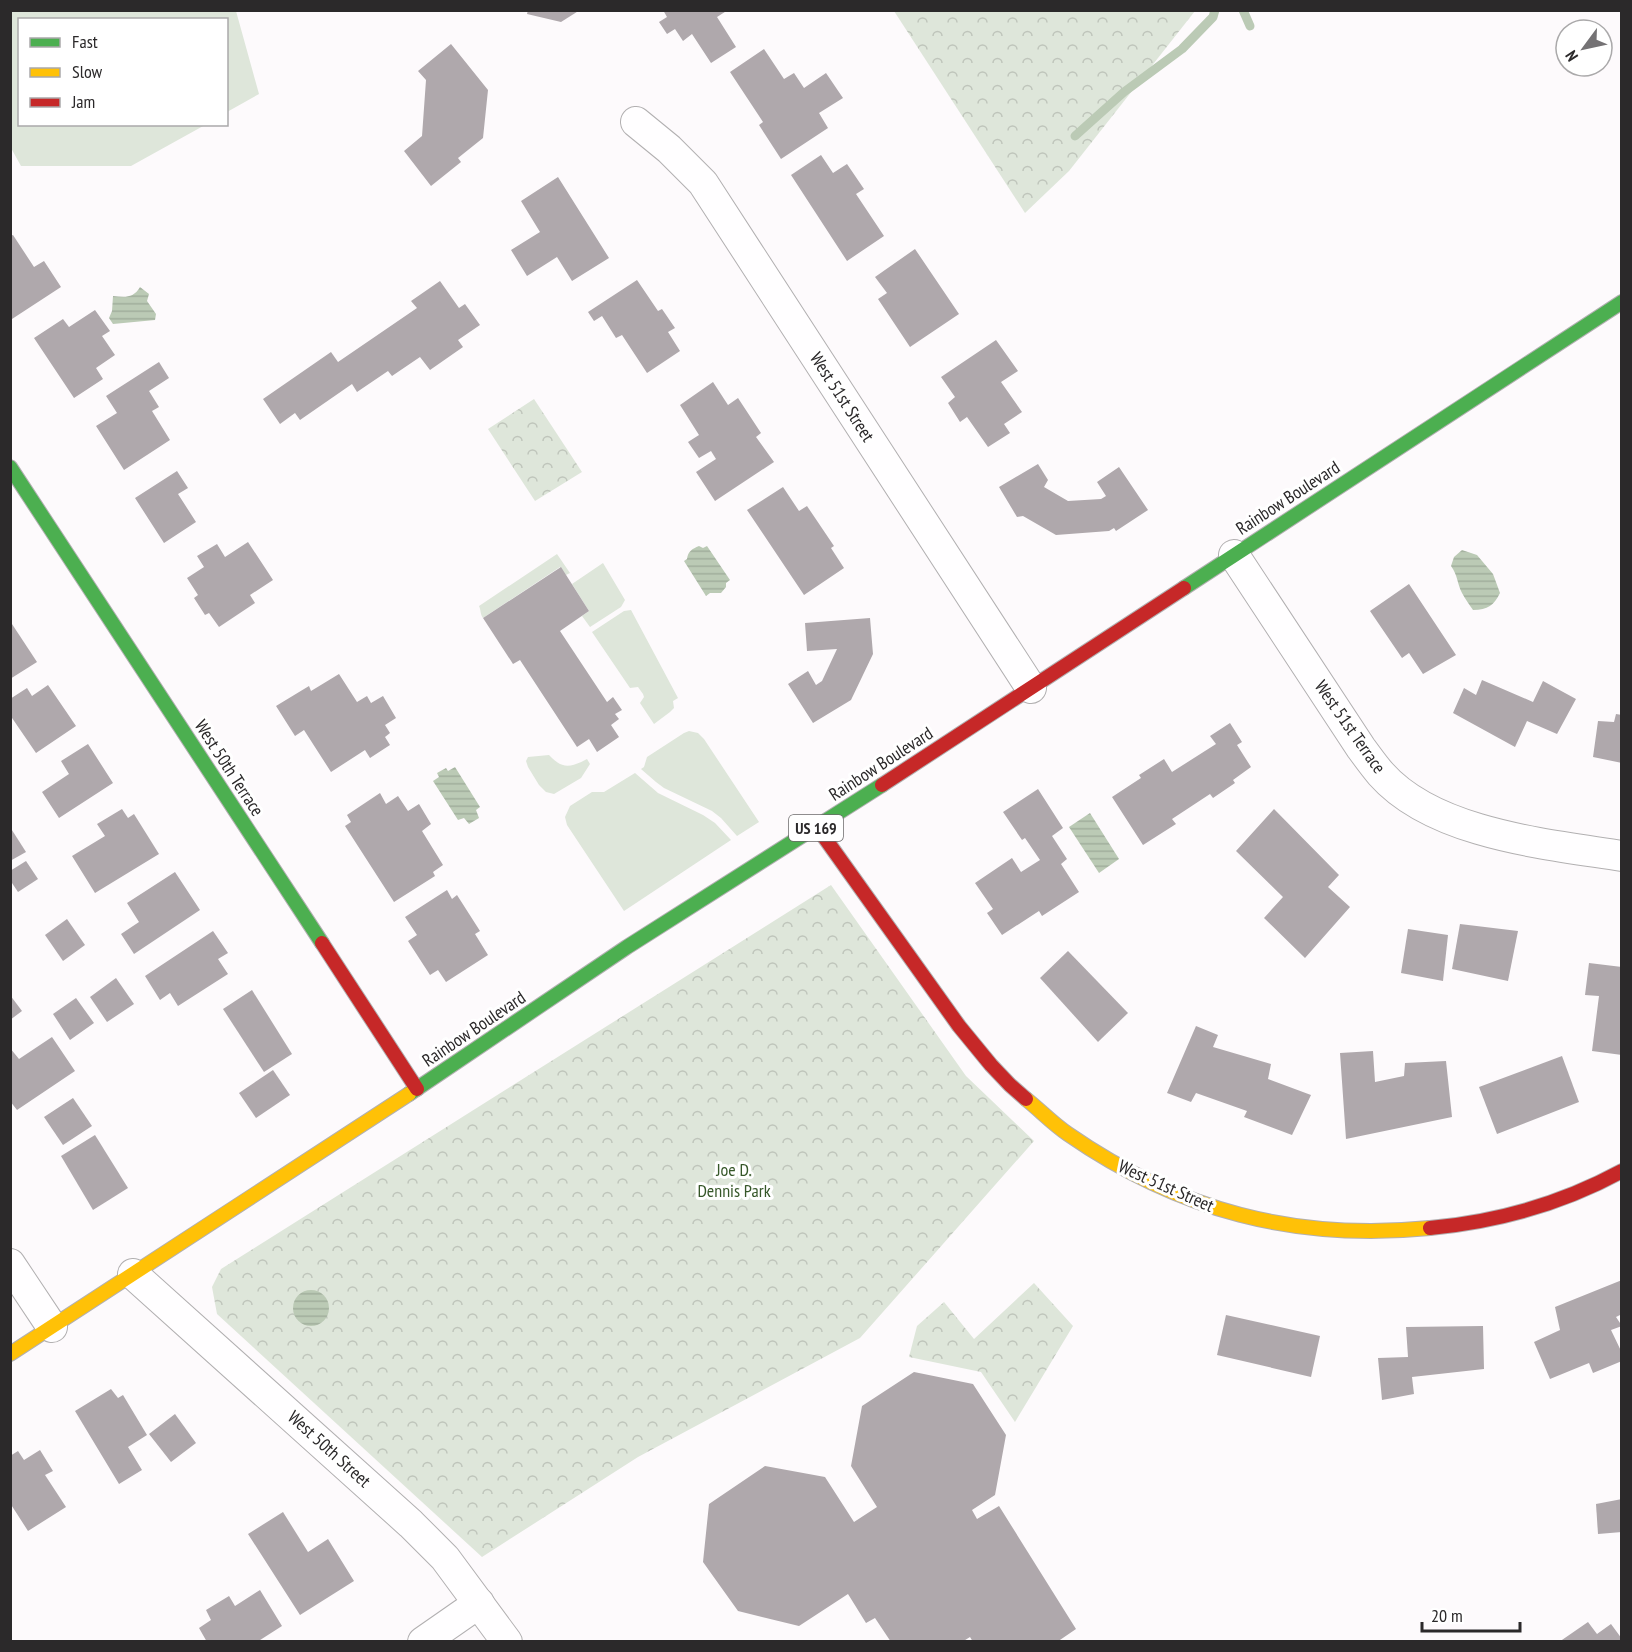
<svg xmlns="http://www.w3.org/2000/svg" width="1632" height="1652" viewBox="0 0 1632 1652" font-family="'PT Sans Narrow',sans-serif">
<defs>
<pattern id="forest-crowns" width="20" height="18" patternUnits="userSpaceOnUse" patternTransform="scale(1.5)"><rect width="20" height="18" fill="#dee6da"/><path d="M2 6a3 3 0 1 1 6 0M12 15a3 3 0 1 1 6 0" fill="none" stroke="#bfc5bb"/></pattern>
<pattern id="water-rules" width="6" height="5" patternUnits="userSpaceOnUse" patternTransform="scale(1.5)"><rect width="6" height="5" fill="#bbcab5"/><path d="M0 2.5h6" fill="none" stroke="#a1ae9c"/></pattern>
</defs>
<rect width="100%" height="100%" fill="#fdfafc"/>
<g fill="#dee6da">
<path d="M 11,10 L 236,11 L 259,94 L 227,112 L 226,20 L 20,20 L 20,124 L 205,125 L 131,166 L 21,166 L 11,148 Z"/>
<path d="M 557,554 L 570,573 L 566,575 L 560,567 L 483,618 C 480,614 481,610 479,606 Z"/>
<path d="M 603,563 L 625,600 L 621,607 L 590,627 L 582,616 L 589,611 L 572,584 Z"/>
<path d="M 631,610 L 678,698 L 673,701 L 674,708 L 670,712 L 654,724 L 640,703 L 644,697 L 643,694 L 638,687 L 630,688 L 592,632 L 624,611 Z"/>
<path d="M 689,731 L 698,733 L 704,739 L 759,822 L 737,836 L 721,818 L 712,811 L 664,788 L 656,782 L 641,769 L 644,767 L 647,757 L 684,733 Z"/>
<path d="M 549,755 C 562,769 570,768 587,759 L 590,764 L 581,778 L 554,794 L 546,792 L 539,785 L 528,767 L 526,761 L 528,757 Z"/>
<path d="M 635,773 L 658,793 L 703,815 L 715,823 L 731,840 L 624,911 L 567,825 L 565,817 L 570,806 L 592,792 L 604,792 Z"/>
</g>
<g fill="url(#forest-crowns)">
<path d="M 894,11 L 1195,11 L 1069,171 L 1025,213 Z"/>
<path d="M 534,399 L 582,472 L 535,501 L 488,429 Z"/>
<path d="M 831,885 L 966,1076 L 1034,1141 L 860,1338 L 638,1457 L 482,1557 L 217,1314 L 212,1287 L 221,1269 Z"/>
<path d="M 1034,1283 L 1073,1326 L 1015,1422 L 981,1372 L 909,1357 L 917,1326 L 944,1302 L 974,1339 Z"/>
</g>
<g fill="url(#water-rules)">
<path d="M 140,287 L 149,294 L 147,301 L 156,314 L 155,320 L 113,324 L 109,318 L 112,311 L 113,296 C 124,297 133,299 140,287 Z"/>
<path d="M 699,546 L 703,548 L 707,546 L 730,580 L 726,583 L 726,587 L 721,593 L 710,593 L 706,596 L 684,561 L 687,559 C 688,551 692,549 699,546 Z"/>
<path d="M 1462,550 L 1477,555 L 1493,574 L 1500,593 C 1494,605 1488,610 1473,610 C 1469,604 1465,599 1462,593 C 1457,583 1458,576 1451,566 L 1454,557 Z"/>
<path d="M 455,767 L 480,807 L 476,810 L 479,818 L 469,824 L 464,818 L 458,820 L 433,781 L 439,777 L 437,773 L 446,768 L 448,771 Z"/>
<path d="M 1090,813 L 1119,859 L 1099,873 L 1069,827 Z"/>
<circle cx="311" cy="1308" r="18"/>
</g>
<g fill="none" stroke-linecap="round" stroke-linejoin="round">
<g stroke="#bbcab5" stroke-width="9">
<path d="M 1243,10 L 1250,26"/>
<path d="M 1075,136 L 1124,92 L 1182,49 L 1213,17 L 1215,10"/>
</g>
</g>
<g fill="#afa8ac">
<path d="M 528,10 L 580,10 L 561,22 L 527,14 Z"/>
<path d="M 663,10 L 728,10 L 717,17 L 736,47 L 711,63 L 692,34 L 683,41 L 675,29 L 667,34 L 659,22 L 667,17 Z"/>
<path d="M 451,44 L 488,90 L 483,138 L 458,158 L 461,162 L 431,186 L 404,151 L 422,136 L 426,80 L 418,71 Z"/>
<path d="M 764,49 L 784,79 L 794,73 L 804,88 L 826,73 L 843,98 L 819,113 L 828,128 L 781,159 L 759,125 L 763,122 L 730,72 Z"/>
<path d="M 821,155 L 833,173 L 847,164 L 864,189 L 856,194 L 884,236 L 847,261 L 791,175 Z"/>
<path d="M 558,177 L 609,258 L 572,281 L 557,257 L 527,276 L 511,250 L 540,232 L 521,201 Z"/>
<path d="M 13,235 L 34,267 L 44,261 L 61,287 L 12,319 L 10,236 Z"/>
<path d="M 915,249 L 959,314 L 910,347 L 878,299 L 887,293 L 875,277 Z"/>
<path d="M 637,280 L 658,311 L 662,309 L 675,328 L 668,332 L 680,351 L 647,373 L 622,335 L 616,338 L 602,316 L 594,321 L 588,312 Z"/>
<path d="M 440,281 L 459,308 L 465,304 L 480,325 L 458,340 L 463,347 L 430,370 L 420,357 L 392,376 L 388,371 L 357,392 L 352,384 L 300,420 L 295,413 L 280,424 L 263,399 L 331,352 L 338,362 L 417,308 L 411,301 Z"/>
<path d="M 95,310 L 110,331 L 102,336 L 115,355 L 96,368 L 103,379 L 74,398 L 34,338 L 63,319 L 69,327 Z"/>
<path d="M 996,340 L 1018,371 L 1001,382 L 1022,412 L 1004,424 L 1010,433 L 988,447 L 967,417 L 960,422 L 948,403 L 955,397 L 941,377 Z"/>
<path d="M 159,362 L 169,378 L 149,391 L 159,407 L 152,411 L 170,440 L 124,470 L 96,426 L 117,413 L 106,396 Z"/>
<path d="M 713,382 L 728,405 L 738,398 L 761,433 L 756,437 L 774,462 L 715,501 L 696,472 L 716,459 L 711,451 L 699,458 L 688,442 L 699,435 L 680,405 Z"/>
<path d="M 1038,464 L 1048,480 L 1044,487 L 1068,501 L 1101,499 L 1106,496 L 1097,482 L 1119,467 L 1148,510 L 1116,531 L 1114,528 L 1109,531 L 1056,535 L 1023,516 L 1017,517 L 999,487 Z"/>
<path d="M 177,471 L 188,488 L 178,494 L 196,522 L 164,543 L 135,498 Z"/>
<path d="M 783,487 L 799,511 L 807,506 L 834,546 L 831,548 L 844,568 L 804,595 L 747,510 Z"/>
<path d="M 248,542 L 273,580 L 250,595 L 255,603 L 219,627 L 209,613 L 205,615 L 194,598 L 198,595 L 187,578 L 204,567 L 197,556 L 217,544 L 225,557 Z"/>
<path d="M 561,567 L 589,611 L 560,631 L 607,702 L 613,697 L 622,710 L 615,714 L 619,719 L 611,725 L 619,737 L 597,752 L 589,739 L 577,747 L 520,660 L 513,664 L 483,618 Z"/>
<path d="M 1409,584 L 1456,655 L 1423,674 L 1409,653 L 1402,658 L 1370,611 Z"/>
<path d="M 870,618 L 873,654 L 851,700 L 813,723 L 788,684 L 808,671 L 816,685 L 822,681 L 837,649 L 807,651 L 805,623 Z"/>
<path d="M 10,621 L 37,662 L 10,679 Z"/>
<path d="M 339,674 L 357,702 L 367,696 L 371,703 L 383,696 L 396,718 L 385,725 L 390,733 L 385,737 L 390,745 L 370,758 L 365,750 L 331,772 L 304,730 L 295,736 L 276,706 L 309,686 L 311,691 Z"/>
<path d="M 1482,680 L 1533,702 L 1543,681 L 1576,699 L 1557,734 L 1527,721 L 1515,747 L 1453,713 L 1464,688 L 1476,695 Z"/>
<path d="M 48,685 L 76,726 L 36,753 L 10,715 L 10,699 L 27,688 L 32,696 Z"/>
<path d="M 1616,714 L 1622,715 L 1622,763 L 1593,757 L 1598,721 L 1614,722 Z"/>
<path d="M 1230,723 L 1242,742 L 1237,745 L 1251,767 L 1233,780 L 1235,783 L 1213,798 L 1210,794 L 1172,819 L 1176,824 L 1143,845 L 1112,797 L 1141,778 L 1139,775 L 1164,759 L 1172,772 L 1216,744 L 1210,736 Z"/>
<path d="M 88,744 L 113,783 L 59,818 L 42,792 L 69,774 L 61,761 Z"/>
<path d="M 1038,789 L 1063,828 L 1052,836 L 1067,859 L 1061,864 L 1079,892 L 1042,916 L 1039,911 L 1002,935 L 987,913 L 993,909 L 975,883 L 1012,858 L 1021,872 L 1040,860 L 1025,838 L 1022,840 L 1003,812 Z"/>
<path d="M 380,793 L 386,804 L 398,796 L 408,811 L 419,804 L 431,824 L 422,831 L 443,865 L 433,872 L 435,876 L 394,902 L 345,826 L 351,822 L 347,815 Z"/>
<path d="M 122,809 L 128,818 L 134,814 L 159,854 L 95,893 L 72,856 L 105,836 L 97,824 Z"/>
<path d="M 1274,809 L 1339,875 L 1328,887 L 1350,907 L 1305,958 L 1264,918 L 1283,897 L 1236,851 Z"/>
<path d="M 10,827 L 26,852 L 10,861 Z"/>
<path d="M 26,861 L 38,879 L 18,892 L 10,880 L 10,871 Z"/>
<path d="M 175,872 L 200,910 L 134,954 L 121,934 L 139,922 L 127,903 Z"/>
<path d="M 447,890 L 452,899 L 457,895 L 480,931 L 475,934 L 488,955 L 446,982 L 438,970 L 430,975 L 408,941 L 417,935 L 405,917 Z"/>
<path d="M 67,919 L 85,945 L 63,961 L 45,935 Z"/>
<path d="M 1460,924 L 1518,931 L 1508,981 L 1452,969 Z"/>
<path d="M 1408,929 L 1448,935 L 1443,981 L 1401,973 Z"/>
<path d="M 213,931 L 228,953 L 218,959 L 228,974 L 178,1006 L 170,993 L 160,1000 L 145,976 Z"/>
<path d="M 1068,951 L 1128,1013 L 1098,1042 L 1040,978 Z"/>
<path d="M 1589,963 L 1622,967 L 1622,1055 L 1592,1051 L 1599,996 L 1585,995 Z"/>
<path d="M 116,978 L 134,1004 L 107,1022 L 90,997 Z"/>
<path d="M 252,990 L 292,1054 L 264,1072 L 223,1009 Z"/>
<path d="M 10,995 L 22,1011 L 10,1020 Z"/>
<path d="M 76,998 L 94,1023 L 70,1040 L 53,1014 Z"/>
<path d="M 1196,1026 L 1218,1035 L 1213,1047 L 1271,1064 L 1268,1079 L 1311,1095 L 1292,1135 L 1244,1117 L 1247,1111 L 1196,1093 L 1191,1102 L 1167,1093 Z"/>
<path d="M 52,1037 L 75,1071 L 17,1110 L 10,1101 L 10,1048 L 19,1059 Z"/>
<path d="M 1373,1051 L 1375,1082 L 1404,1076 L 1405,1063 L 1446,1061 L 1452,1117 L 1346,1139 L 1340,1053 Z"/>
<path d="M 1562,1056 L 1579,1102 L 1497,1134 L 1479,1087 Z"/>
<path d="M 273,1070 L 290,1095 L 256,1118 L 239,1093 Z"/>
<path d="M 73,1098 L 92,1126 L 63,1145 L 44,1117 Z"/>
<path d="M 95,1135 L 128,1188 L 93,1210 L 61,1156 Z"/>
<path d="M 1622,1280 L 1622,1314 L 1616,1317 L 1622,1326 L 1611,1330 L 1622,1353 L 1622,1361 L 1593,1373 L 1589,1363 L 1550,1379 L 1534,1342 L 1560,1330 L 1555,1307 Z"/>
<path d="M 1226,1315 L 1320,1336 L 1311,1377 L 1217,1355 Z"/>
<path d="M 1483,1326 L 1484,1369 L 1412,1377 L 1414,1394 L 1382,1400 L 1378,1358 L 1408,1357 L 1406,1327 Z"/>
<path d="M 914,1372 L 973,1384 L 1006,1435 L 995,1495 L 972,1510 L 977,1519 L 999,1506 L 1076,1629 L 1057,1642 L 973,1642 L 970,1637 L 962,1642 L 891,1642 L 875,1618 L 866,1623 L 848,1594 L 799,1626 L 738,1611 L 703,1562 L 709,1504 L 765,1466 L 825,1477 L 854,1522 L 877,1507 L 851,1466 L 862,1406 Z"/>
<path d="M 111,1389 L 118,1398 L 123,1395 L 147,1435 L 128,1447 L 142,1470 L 119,1484 L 75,1411 Z"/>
<path d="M 175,1414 L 196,1443 L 171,1462 L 149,1434 Z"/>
<path d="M 40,1450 L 53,1471 L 45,1475 L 66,1507 L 28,1531 L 10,1503 L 10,1456 L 18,1451 L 24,1460 Z"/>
<path d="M 1622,1499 L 1622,1532 L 1598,1534 L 1596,1504 Z"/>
<path d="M 283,1512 L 308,1552 L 328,1539 L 354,1581 L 300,1615 L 248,1534 Z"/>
<path d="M 260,1590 L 282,1626 L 257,1642 L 207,1642 L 199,1628 L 211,1620 L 206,1610 L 229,1596 L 235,1606 Z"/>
<path d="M 1588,1622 L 1597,1634 L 1611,1624 L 1622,1639 L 1622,1642 L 1559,1642 Z"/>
</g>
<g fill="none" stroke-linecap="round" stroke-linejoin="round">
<g stroke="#b2b0b1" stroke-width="32">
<g id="street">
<path d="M 636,122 L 669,149 L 703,183 L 1031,688"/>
<path d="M 1234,555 L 1361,748 C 1367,756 1374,766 1381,774 C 1434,834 1546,844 1622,856"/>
<path d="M 10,1264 L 52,1327"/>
<path d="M 133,1274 L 411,1524 L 445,1558 L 507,1642"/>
<path d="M 423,1642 L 479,1603"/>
</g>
</g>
<g stroke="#b2b0b1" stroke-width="16">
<g id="fast">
<path d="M 10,467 L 322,943"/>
<path d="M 1184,588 L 1622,302"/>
<path d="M 409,1094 L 627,947 L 882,785"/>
</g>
</g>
<g stroke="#b2b0b1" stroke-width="16">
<g id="slow">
<path d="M 1026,1099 C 1040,1110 1053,1124 1068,1134 C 1179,1211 1295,1241 1430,1228"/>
<path d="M 10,1354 L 409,1094"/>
</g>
</g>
<g stroke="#b2b0b1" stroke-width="16">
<g id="jam">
<path d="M 882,785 L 1184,588"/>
<path d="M 817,827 L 959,1026 L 991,1065 L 1010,1085 L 1026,1099"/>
<path d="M 322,943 L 417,1089"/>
<path d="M 1430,1228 C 1496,1222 1563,1203 1622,1171"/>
</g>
</g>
<use href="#street" stroke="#fffeff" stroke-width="30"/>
<use href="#fast" stroke="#4caf50" stroke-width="14"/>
<use href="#slow" stroke="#ffc107" stroke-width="14"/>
<use href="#jam" stroke="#c62828" stroke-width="14"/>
</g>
<g text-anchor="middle" stroke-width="6" stroke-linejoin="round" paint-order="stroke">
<rect fill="#fff" stroke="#6b696a" stroke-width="1.5" x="789" y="815" width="54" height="26" rx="4.5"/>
<g font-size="16" font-weight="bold" fill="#2b292a">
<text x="816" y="834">US 169</text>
</g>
<g font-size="18" fill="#2b292a" stroke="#fff">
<text transform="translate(842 397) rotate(57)" y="6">West 51st Street</text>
<text transform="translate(1288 498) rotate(-33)" y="6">Rainbow Boulevard</text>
<text transform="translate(1350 727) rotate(55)" y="6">West 51st Terrace</text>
<text transform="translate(881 764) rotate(-33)" y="6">Rainbow Boulevard</text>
<text transform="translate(229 768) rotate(57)" y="6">West 50th Terrace</text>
<text transform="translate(474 1029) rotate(-34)" y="6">Rainbow Boulevard</text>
<text transform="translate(1166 1186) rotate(24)" y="6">West 51st Street</text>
<text transform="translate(329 1449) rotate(42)" y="6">West 50th Street</text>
</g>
<g font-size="18" fill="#365729" stroke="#fff">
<text x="734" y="1176">Joe D.<tspan x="734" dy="21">Dennis Park</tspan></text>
</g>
</g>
<rect width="1632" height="1652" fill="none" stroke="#2b292a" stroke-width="24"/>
<rect x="18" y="18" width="210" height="108" fill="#ffffff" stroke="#aaa9aa" stroke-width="1.5"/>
<rect x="30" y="38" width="30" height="9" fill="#4caf50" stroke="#aaa9aa" stroke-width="1.5"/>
<text x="72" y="48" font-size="18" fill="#2b292a">Fast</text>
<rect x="30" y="68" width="30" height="9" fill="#ffc107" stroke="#aaa9aa" stroke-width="1.5"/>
<text x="72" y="78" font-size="18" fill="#2b292a">Slow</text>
<rect x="30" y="98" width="30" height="9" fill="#c62828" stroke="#aaa9aa" stroke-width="1.5"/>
<text x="72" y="108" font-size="18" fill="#2b292a">Jam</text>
<g transform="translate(1584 48) rotate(237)"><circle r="28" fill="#ffffff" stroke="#aaa9aa" stroke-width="1.5"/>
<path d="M0-4.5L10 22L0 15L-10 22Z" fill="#747274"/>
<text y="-9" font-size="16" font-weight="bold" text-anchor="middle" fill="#2b292a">N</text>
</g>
<path d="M1422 1622v9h98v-9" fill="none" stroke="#2b292a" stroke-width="3"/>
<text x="1431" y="1622" font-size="18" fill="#2b292a" stroke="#ffffff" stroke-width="4.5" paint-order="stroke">20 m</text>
</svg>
